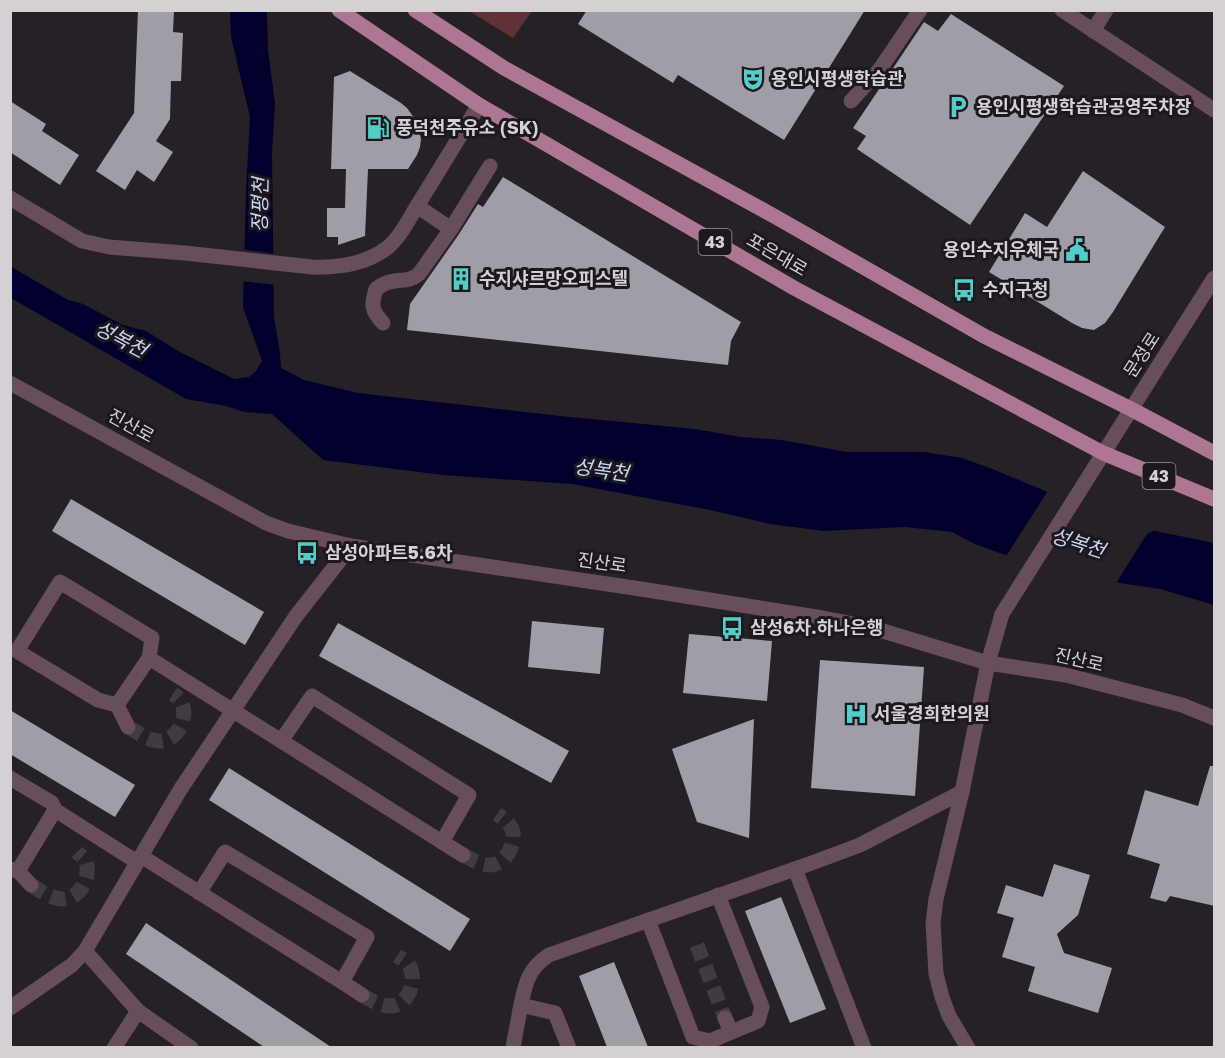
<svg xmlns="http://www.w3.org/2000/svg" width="1225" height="1058" viewBox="0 0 1225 1058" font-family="'Golos Text','Noto Sans KR',sans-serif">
<rect width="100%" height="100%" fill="#262126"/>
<path fill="#5f3236" d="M 469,11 L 532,11 L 513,38 Z"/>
<path fill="#03002d" d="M 230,11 L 267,11 L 268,50 L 275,104 L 272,154 L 274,317 L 280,353 L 281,368 L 304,380 L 358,393 L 560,416 L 695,429 L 741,437 L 782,440 L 847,452 L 924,452 L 962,458 L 995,470 L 1126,525 L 1214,543 L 1214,605 L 1160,589 L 1054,573 L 975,544 L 952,532 L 905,527 L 824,531 L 770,524 L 710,510 L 572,484 L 443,475 L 323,460 L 272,414 L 244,412 L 226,406 L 186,399 L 11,298 L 10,266 L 68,300 L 83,304 L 123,325 L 146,331 L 178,351 L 234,379 L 249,377 L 256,371 L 262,361 L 243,307 L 246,189 L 250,117 L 231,37 Z"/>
<g fill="#262126">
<path d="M 241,249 L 276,254 L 277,285 L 241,281 Z"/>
<path d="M 1049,489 L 1127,522 L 1160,528 L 1147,534 L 1115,585 L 1054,576 L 1005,558 Z"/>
</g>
<g fill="#9f9da6">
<path d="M 138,10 L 174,10 L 173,32 L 183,33 L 181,81 L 171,81 L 170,119 L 156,141 L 173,152 L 154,182 L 137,170 L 125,190 L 96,171 L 134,113 Z"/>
<path d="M 587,10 L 865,10 L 784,140 L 678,75 L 673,83 L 578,24 Z"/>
<path d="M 951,14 L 1064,86 L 970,225 L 857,149 L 866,136 L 853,128 L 924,22 L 938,31 Z"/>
<path d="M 350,71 L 401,103 L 407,108 L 417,122 L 421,139 L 420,147 L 417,155 L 408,169 L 368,169 L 365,236 L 338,245 L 338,237 L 327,237 L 327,208 L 345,208 L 346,169 L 331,169 L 334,77 Z"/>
<path d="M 10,101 L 46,124 L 42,131 L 79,155 L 60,185 L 10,152 Z"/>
<path d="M 1083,171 L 1165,227 L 1113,312 L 1105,323 L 1094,330 L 1082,328 L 1072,323 L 989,272 L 1025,213 L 1047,227 Z"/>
<path d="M 503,177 L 741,322 L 731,341 L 728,365 L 407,330 L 410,304 L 459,234 L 478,204 L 483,207 Z"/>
<path d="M 71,499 L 264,612 L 245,645 L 52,531 Z"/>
<path d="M 532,621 L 604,628 L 600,674 L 528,667 Z"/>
<path d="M 338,623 L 569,751 L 551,783 L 319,656 Z"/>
<path d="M 689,634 L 772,641 L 767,701 L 683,693 Z"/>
<path d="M 820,660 L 924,667 L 915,796 L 811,788 Z"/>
<path d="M 10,710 L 135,785 L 115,817 L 10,754 Z"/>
<path d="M 754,719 L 749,838 L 697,822 L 672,749 Z"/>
<path d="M 1210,766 L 1215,766 L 1215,906 L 1170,896 L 1166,902 L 1150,898 L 1160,864 L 1127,854 L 1145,790 L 1198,806 Z"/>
<path d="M 229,768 L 470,919 L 450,951 L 209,800 Z"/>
<path d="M 1054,864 L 1090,875 L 1078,915 L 1057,934 L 1064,953 L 1112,968 L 1098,1013 L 1028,991 L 1035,967 L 1002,957 L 1014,918 L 997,913 L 1006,885 L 1043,897 Z"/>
<path d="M 781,897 L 826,1009 L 790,1023 L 745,911 Z"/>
<path d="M 146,923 L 331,1047 L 264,1047 L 126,954 Z"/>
<path d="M 614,962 L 648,1047 L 607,1047 L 579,976 Z"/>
</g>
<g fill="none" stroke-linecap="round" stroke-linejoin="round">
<g stroke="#403b40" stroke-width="15" stroke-dasharray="15 8" stroke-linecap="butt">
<path d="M 128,727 C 137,732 147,740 157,741 C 177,743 191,716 180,700 C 179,698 176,696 173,694"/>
<path d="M 463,855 C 471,859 481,865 490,865 C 505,865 515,846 513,832 C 511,824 504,819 497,814"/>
<path d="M 31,885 C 40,891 50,898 61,899 C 80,901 94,874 84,858 C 82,856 79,854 77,852"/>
<path d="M 697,945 L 725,1018"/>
<path d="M 362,995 C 370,1000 378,1005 388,1006 C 408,1008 419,979 408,964 C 406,961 400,958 397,956"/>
</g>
<g stroke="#684d5a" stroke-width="15">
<path d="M 1062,10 L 1214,110"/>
<path d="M 1093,31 L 1106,10"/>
<path d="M 851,101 L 880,69 L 920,10"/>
<path d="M 10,198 L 82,241 L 109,247 L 185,253 L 312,267 C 338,268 366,264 387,248 C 401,237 409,218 419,203 C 439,170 459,138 479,105"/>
<path d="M 417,206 L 451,229"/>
<path d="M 383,323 C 371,310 371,305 376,289 C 380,286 384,283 390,282 C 401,279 409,282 419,274 L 451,229 L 490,166"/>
<path d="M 10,383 L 266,523 L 288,531 L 351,546 L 641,589 L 823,618 L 873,628 L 988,663 L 1066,675 L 1182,705 L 1214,718"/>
<path d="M 149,658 L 117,705 L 98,700 L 17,651 L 60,582 L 152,638 L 149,658 L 442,842 L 469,795 L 312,696 L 281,741"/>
<path d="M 117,705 L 128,727"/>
<path d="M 10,778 L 52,803 L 55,810 L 137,862"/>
<path d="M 442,842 L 463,855"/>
<path d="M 141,856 L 342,982 L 367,937 L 225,852 L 199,893"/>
<path d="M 10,869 L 18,871 L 55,810"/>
<path d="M 795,869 L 864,1048"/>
<path d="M 18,871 L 31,885"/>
<path d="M 648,920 L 693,1037 L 710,1041 L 758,1021 L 762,1007 L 718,895"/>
<path d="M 85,951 L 138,1011 L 191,1048"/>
<path d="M 342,982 L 362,995"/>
<path d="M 521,1005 L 555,1013 L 569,1048"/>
<path d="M 10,1008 L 72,965 L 85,951 L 180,790 L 296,616 L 351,546"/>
<path d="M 725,1018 L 731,1032"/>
<path d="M 114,1048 L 138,1011"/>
<path d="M 513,1048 C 515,1035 518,1022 520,1009 C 525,986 527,969 549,955 L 809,864 L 860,845 L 962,792"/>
<path d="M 968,1048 L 949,1016 L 942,997 L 936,974 L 933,923 L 936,899 L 962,792 L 988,663 L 1002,614 L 1214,278"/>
</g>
<g stroke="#ad7691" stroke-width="15">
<path d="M 339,10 L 479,105 L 794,288 L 1103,453 L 1214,499"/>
<path d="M 415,10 L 504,68 L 774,216 L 984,336 L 1131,409 L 1214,453"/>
</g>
</g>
<defs>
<g id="theatre-bare" transform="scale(1.8)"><path d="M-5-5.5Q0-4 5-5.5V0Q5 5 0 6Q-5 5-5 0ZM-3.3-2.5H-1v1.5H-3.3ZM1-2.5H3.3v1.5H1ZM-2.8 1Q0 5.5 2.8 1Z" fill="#54cdc8" stroke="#1c181d" stroke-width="2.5" paint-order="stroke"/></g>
<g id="parking-bare" transform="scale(1.8)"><path d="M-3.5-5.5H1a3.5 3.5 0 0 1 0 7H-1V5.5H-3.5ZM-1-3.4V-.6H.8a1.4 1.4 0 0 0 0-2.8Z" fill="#54cdc8" stroke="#1c181d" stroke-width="2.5" paint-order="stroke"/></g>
<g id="fuel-bare" transform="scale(1.8)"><path d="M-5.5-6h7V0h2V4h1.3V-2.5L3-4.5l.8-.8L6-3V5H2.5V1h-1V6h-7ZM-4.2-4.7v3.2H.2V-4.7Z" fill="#54cdc8" stroke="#1c181d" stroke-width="2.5" paint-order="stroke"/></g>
<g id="civic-bare" transform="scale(1.8)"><path d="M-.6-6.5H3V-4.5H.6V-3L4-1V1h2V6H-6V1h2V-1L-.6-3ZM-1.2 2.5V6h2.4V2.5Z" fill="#54cdc8" stroke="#1c181d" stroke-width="2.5" paint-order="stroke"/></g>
<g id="building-bare" transform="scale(1.8)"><path d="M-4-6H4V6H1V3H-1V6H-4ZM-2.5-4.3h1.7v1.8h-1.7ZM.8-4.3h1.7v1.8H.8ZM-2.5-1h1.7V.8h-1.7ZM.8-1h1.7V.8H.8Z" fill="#54cdc8" stroke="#1c181d" stroke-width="2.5" paint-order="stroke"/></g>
<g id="bus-bare" transform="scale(1.8)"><path d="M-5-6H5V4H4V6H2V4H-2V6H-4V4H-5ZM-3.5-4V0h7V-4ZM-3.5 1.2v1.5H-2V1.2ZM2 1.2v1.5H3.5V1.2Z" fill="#54cdc8" stroke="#1c181d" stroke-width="2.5" paint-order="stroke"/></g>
<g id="hospital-bare" transform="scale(1.8)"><path d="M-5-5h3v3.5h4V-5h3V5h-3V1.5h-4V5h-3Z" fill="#54cdc8" stroke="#1c181d" stroke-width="2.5" paint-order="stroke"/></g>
</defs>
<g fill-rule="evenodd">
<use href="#theatre-bare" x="753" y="79"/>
<use href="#parking-bare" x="958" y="107"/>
<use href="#fuel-bare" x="378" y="128"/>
<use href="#civic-bare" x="1077" y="250"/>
<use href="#building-bare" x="461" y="279"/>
<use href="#bus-bare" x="964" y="290"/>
<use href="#bus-bare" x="307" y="553"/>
<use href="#bus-bare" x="732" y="628"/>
<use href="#hospital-bare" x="856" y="714"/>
</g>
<g text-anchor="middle" stroke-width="6" stroke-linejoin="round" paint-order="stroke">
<g fill="#1c181d" stroke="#9d999d" stroke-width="1.5">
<rect x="698.5" y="229" width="33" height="26" rx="4.5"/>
<rect x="1142.5" y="463" width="33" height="26" rx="4.5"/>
</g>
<g font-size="16" font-weight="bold" fill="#d4d0d4">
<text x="715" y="248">43</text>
<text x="1159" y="482">43</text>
</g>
<g font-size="18" font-weight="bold" fill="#d4d0d4" stroke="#1c181d" text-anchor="start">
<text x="771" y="85">용인시평생학습관</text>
<text x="976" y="113">용인시평생학습관공영주차장</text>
<text x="396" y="134">풍덕천주유소 (SK)</text>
<text x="1059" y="256" text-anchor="end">용인수지우체국</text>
<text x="479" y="285">수지샤르망오피스텔</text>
<text x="982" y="296">수지구청</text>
<text x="325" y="559">삼성아파트5.6차</text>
<text x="750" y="634">삼성6차.하나은행</text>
<text x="874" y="720">서울경희한의원</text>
</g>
<g font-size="18" fill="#d4d0d4" stroke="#1c181d">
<text transform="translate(777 255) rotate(30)" y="6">포은대로</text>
<text transform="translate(1142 355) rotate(-57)" y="6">문정로</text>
<text transform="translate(131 426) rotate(29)" y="6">진산로</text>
<text transform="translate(602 563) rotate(8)" y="6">진산로</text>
<text transform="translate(1079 660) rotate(13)" y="6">진산로</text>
</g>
<g font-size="20" font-style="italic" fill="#c9d5f6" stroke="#1c181d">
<text transform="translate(260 205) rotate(-89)" y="7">정평천</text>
<text transform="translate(121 339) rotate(28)" y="7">성복천</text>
<text transform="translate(601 470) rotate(8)" y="7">성복천</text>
<text transform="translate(1078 543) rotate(18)" y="7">성복천</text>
</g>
</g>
<rect width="1225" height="1058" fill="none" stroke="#d4d0d4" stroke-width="24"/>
</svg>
